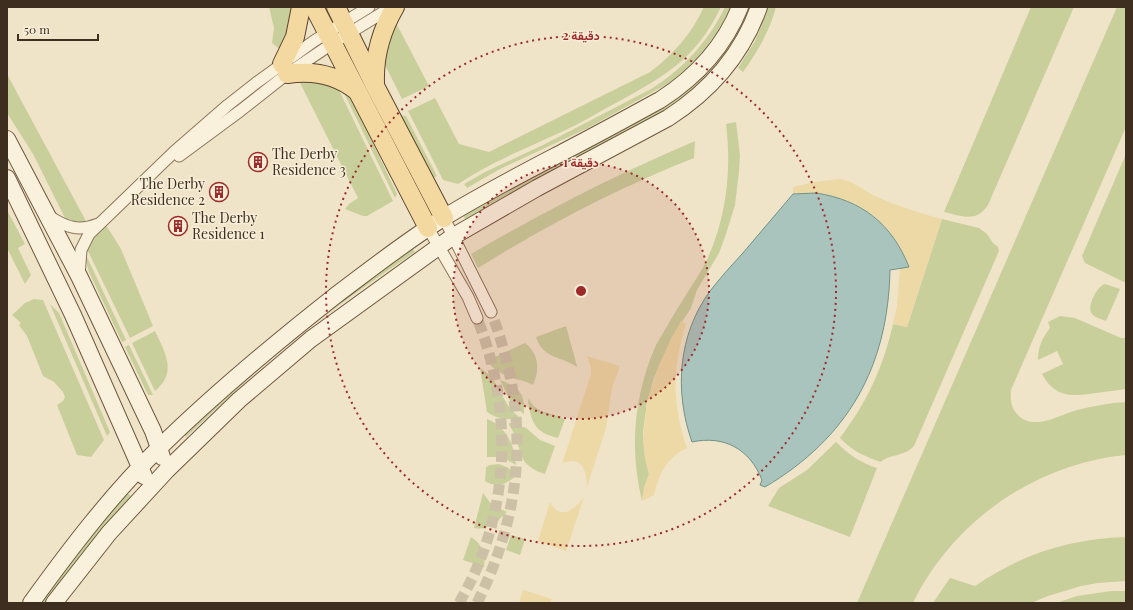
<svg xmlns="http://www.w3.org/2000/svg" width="1133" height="610" viewBox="0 0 1133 610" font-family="'Playfair Display',Vazirmatn,serif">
<rect width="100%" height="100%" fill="#f0e4c8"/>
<g fill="#c9cf9b">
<path d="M 269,7 L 294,7 L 283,52 L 272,43 L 274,28 Z"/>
<path d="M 704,7 L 721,7 C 696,59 665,76 616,103 C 602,110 588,119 574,126 C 533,146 496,159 458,184 L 443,180 L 408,111 L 435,98 L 459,144 L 489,152 L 650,72 C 673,55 692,33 704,7 Z"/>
<path d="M 725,7 L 731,7 L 718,31 L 701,54 L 691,65 L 669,83 L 588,128 L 500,169 L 467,188 L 464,184 L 485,172 L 543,145 L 651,89 C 684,68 708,42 725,7 Z"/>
<path d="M 746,7 L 751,7 C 732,55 701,90 656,116 L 465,219 L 463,215 L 648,114 Z"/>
<path d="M 768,7 L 776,7 C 770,31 757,52 743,72 L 738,68 L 755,41 Z"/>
<path d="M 1031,7 L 1074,7 L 988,205 C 976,223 962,216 944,212 Z"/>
<path d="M 1117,7 L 1126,7 L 1126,127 L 1011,390 C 1010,399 1011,407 1017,414 C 1033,432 1059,415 1077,410 C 1093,406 1109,403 1126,402 L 1126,455 C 1035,464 953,521 913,603 L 857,603 Z"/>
<path d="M 395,21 L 429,86 L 402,99 L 382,59 Z"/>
<path d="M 7,74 L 87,223 L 82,224 L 67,222 L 33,154 L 7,113 Z"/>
<path d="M 298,79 L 336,84 L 393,201 L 367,216 L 363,216 L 345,209 L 349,204 L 358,198 Z"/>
<path d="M 343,91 L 348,94 L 354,103 L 397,194 L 395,198 Z"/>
<path d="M 400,115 L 406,116 L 437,176 L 432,179 Z"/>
<path d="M 736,122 L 740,155 L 739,172 L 735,205 L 725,237 L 719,253 L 697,290 L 691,308 L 672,337 L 654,378 L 647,402 L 643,433 L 645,458 L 649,474 L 643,494 L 642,501 C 629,448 634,395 656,345 C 666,328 675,312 686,295 C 692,285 699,275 705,264 C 726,220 732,172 726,124 Z"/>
<path d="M 695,141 L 694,158 C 618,188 547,225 478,268 L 471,254 C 543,212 617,174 695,141 Z"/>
<path d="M 1126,154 L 1126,283 L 1085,263 L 1082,256 Z"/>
<path d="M 7,210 L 25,244 L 18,248 L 31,275 L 25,284 L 7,248 Z"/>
<path d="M 942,219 L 979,228 L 987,234 L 993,243 L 998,247 L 999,251 L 914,446 C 904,457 889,454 881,462 C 865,457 851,450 840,438 C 867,402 883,368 893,324 L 907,327 Z"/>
<path d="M 106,225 L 121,249 L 153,326 L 130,338 L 86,247 L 90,240 Z"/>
<path d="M 412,248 L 415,252 C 375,279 335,307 297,338 C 258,369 222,403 186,437 L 182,434 L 293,335 Z"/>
<path d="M 87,257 L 126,340 L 122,342 L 89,272 L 85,258 Z"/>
<path d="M 1105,284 L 1120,289 L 1106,321 C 1102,319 1095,318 1092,314 C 1086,307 1097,286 1105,284 Z"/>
<path d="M 34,299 L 43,300 L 104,440 L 91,457 L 77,455 L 57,405 L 63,401 L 65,397 L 63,392 L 54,382 L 43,376 L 27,336 L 19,325 L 21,323 L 12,315 L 25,303 Z"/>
<path d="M 50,304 L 59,313 L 110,432 L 107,436 Z"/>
<path d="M 1060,316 L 1075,318 L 1121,338 L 1126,338 L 1126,389 C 1119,390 1111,391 1104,392 C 1078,395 1057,402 1042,374 L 1063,364 L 1057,351 L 1038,360 C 1038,347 1042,338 1050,328 L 1048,322 Z"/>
<path d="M 566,326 L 577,366 L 577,367 C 561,356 543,359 536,337 Z"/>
<path d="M 155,331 C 165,353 178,372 155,391 L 132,343 Z"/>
<path d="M 525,343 C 539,354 540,369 533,385 C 526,381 519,380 512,378 C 502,375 494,369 487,362 L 488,360 Z"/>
<path d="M 129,345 L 153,395 L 148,395 L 125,347 Z"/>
<path d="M 480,368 C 501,380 500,402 518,416 L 518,418 C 506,420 497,419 487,412 Z"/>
<path d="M 500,380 C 519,387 525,393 524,414 L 512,405 Z"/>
<path d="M 529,399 C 535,413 552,413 565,419 L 558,438 C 534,432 531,422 528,400 Z"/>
<path d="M 487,419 C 506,426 515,446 516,465 L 502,457 L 487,457 Z"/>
<path d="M 509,423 L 526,428 L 540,440 L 555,446 L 545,474 C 512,463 525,447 509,425 Z"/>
<path d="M 836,442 C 848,454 861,463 877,468 L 850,537 L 768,506 L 779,488 L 807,470 Z"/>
<path d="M 499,464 L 507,467 L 518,475 C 507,483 498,489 485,481 L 486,467 L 490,465 Z"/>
<path d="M 127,493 L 131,496 L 82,554 L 45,603 L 38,603 L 73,556 Z"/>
<path d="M 483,493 L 492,505 L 507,512 C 497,521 490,531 474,528 Z"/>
<path d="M 511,535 L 525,539 L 520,555 L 506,550 Z"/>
<path d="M 471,537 C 482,544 486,554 484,567 L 463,560 Z"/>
<path d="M 1126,537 L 1126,581 L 1098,583 L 1081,586 L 1048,596 L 1031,603 L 933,603 L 950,578 L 975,586 C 1022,554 1068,539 1126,537 Z"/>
<path d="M 1111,591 L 1126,591 L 1126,603 L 1056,603 L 1077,596 Z"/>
</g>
<g fill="#ecd9a5">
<path d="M 839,179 C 852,180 863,190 875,196 C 897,206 919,213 942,219 L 907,327 L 893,324 L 897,306 L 900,268 L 909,267 C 889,215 848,190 793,194 L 793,187 L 814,182 Z"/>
<path d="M 681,321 L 686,324 C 672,368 672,405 687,448 C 667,457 659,474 654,495 L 642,501 L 644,487 L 649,474 L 645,458 L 643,441 L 647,402 L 659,365 L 672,337 Z"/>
<path d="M 587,356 L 620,366 L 612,388 L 606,428 L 587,487 C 587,472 582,454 562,464 L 591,374 L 591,368 Z"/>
<path d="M 584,497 L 566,551 L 538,541 L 550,502 C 560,522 575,509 584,497 Z"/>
<path d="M 523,590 L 552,599 L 550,603 L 519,603 Z"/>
</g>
<path fill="#a9c4bc" stroke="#6f938a" d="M 816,193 C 862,200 892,224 909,267 L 890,270 C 888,367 848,438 765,487 L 760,485 L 762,480 C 750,449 724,435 692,442 C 674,391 678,335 710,291 C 720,278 731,266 742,254 C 759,234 776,214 793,194 Z"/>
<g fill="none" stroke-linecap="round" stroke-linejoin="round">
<g stroke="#ccc0a6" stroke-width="11" stroke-dasharray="11 5.5" stroke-linecap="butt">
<path d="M 459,603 C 511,515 514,411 477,318"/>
<path d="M 477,603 C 525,507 530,413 491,312"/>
</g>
<g stroke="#8d765c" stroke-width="13">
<g id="street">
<path d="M 179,156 L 240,111 L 287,74 L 333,43 L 392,7"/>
<path d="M 49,216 C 65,227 79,232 98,224"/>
<path d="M 444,218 L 491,312"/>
<path d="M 428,228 L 468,297 L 477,318"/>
<path d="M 79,276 L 81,250 L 89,234 L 174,152 L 228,105 L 256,83 L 314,41 L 369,7"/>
</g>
</g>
<g stroke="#6f573f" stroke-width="18">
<g id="secondary">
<path d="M 7,139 L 79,276 L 153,431 L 162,457"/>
<path d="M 7,178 L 73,315 L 144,476"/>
<path d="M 31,603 C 70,549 111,495 159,448 C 214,394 274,344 335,296 C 371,269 406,241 445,217 C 484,193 525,172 567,150 C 598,134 629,117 660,100 C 696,77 724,47 740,7"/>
<path d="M 54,603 L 109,533 L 167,470 L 239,400 L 311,339 L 452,237 L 537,188 L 668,118 C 710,91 742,55 759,7"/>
</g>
</g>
<g stroke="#5b4430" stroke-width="20">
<g id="primary">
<path d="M 314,7 L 428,228"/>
<path d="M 336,7 L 375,86 L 444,218"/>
<path d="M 282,64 L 295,37 L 301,7"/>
<path d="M 287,74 C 313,70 336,74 357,91"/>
<path d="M 375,83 C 374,55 381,31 395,7"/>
</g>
</g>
<use href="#street" stroke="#faf1dc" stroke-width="11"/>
<use href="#secondary" stroke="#faf1dc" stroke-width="16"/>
<use href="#primary" stroke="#f3d9a0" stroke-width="18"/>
</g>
<circle cx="581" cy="291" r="128" fill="#9e2a2b" fill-opacity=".12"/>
<g fill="none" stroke="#9e2a2b" stroke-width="2" stroke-dasharray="2 4">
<circle cx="581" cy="291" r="128"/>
<circle cx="581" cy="291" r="255"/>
</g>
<defs>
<g id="building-ring" transform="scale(1)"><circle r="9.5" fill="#f7eed8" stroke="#9e2a2b" stroke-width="1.5"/><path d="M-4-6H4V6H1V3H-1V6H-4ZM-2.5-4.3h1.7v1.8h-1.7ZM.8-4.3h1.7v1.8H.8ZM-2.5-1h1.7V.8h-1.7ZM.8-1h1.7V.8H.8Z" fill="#9e2a2b"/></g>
</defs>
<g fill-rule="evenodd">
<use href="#building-ring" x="258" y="162"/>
<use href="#building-ring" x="219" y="192"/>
<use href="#building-ring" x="178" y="226"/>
</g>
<g text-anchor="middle" stroke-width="3" stroke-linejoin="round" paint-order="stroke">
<g font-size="14" fill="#3d2e20" stroke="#f7eed8" text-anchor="start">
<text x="272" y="159">The Derby<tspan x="272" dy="16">Residence 3</tspan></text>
<text x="205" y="189" text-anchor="end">The Derby<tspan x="205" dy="16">Residence 2</tspan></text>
<text x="192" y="223">The Derby<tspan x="192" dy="16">Residence 1</tspan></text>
</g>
</g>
<circle cx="581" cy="291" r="6" fill="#9e2a2b" stroke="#f7eed8" stroke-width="2"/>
<g font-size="12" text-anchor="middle" font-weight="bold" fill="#9e2a2b" stroke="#f7eed8" stroke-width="3" stroke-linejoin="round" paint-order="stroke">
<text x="581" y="40">2 دقيقة</text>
<text x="581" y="167">1 دقيقة</text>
</g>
<rect width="1133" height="610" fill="none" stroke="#3d2e20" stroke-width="16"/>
<path d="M18 34v6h80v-6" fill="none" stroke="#3d2e20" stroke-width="2"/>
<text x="24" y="34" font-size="12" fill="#3d2e20" stroke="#f7eed8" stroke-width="3" paint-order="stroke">50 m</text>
</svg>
